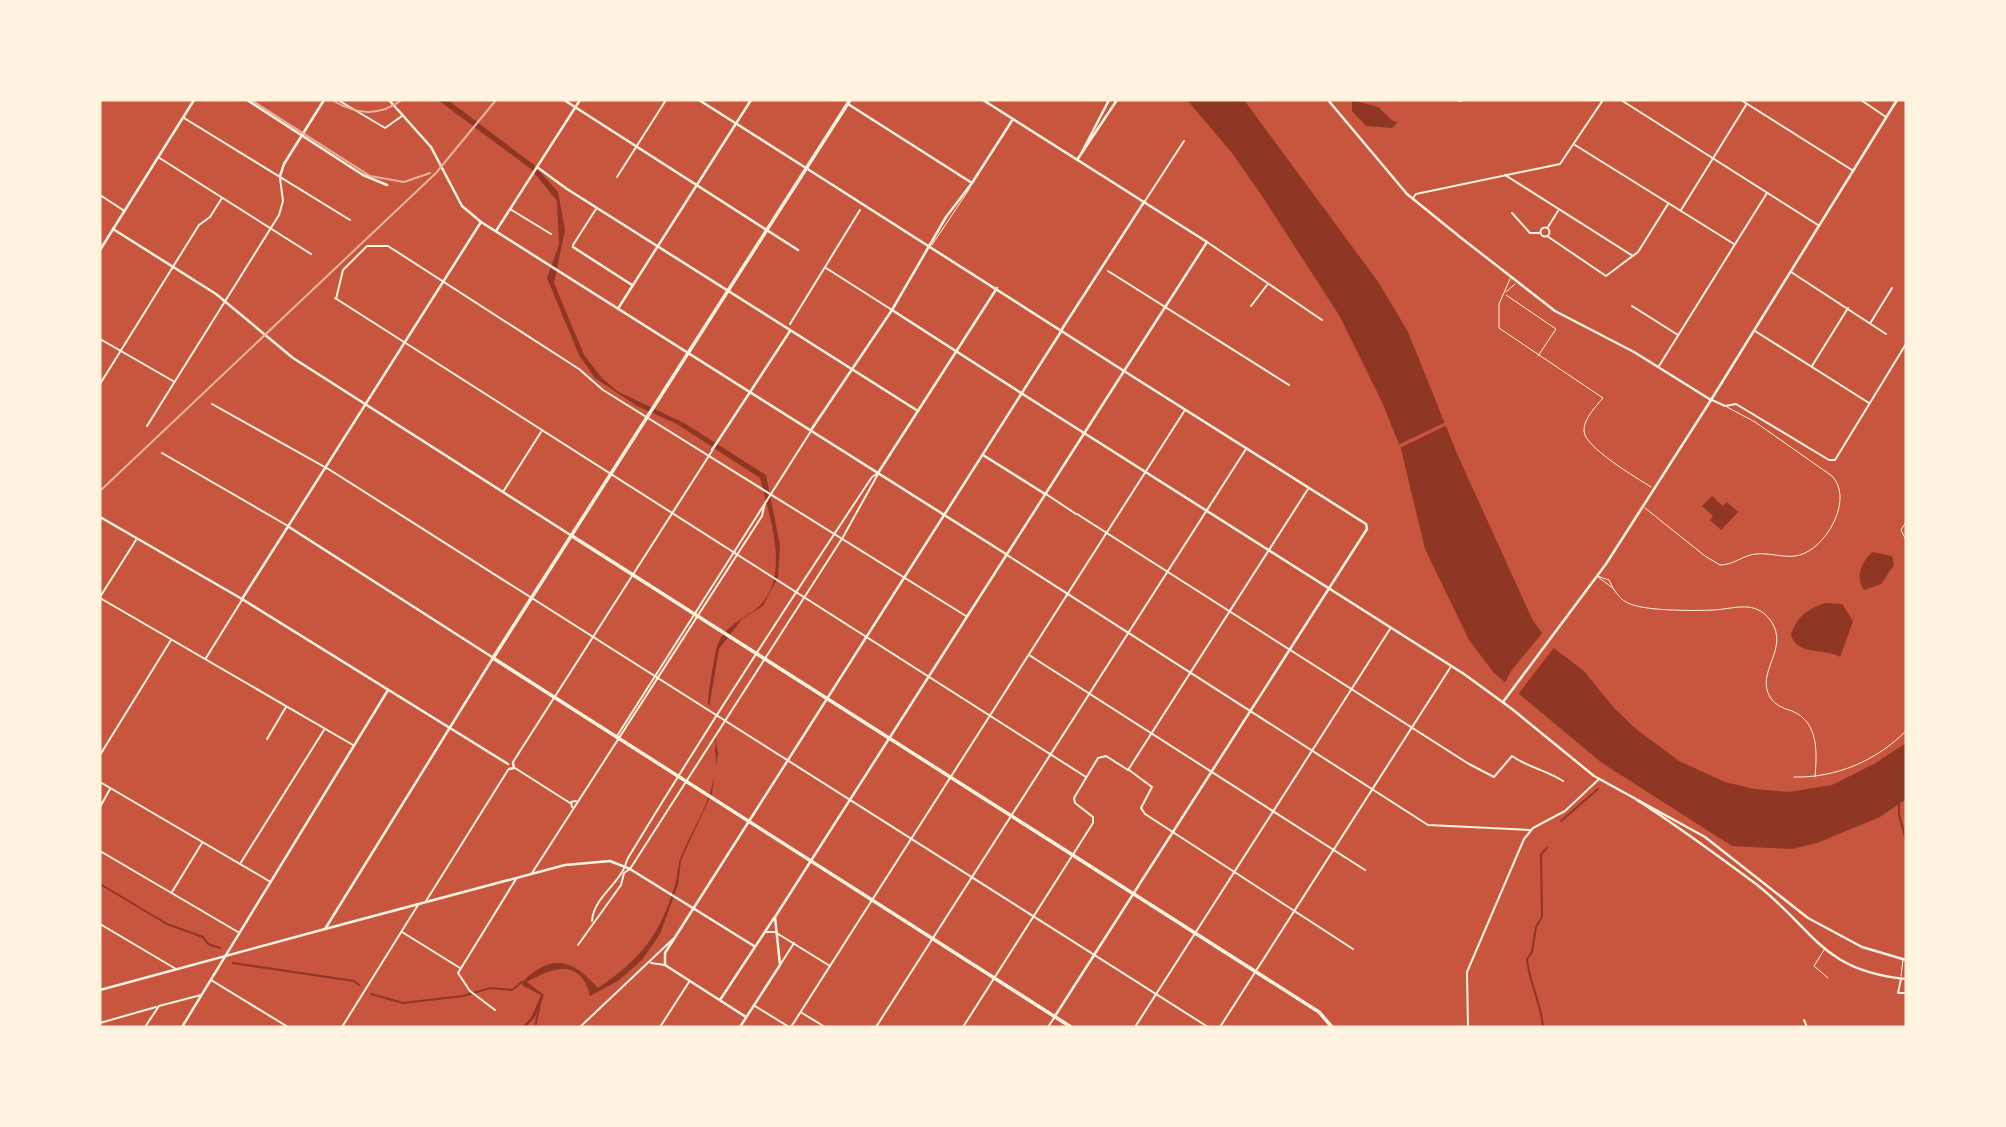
<svg xmlns="http://www.w3.org/2000/svg" width="2006" height="1127" viewBox="0 0 2006 1127" font-family="Karla,sans-serif">
<rect width="100%" height="100%" fill="#c8553d"/>
<g fill="#8f3625">
<path d="M 438,100 L 448,100 L 534,165 L 558,192 L 565,230 L 554,283 L 584,355 L 602,378 L 617,391 L 684,423 L 766,475 L 780,545 L 778,577 L 763,606 L 742,619 L 719,649 L 710,702 L 718,753 L 712,793 L 681,860 L 678,885 L 660,934 L 642,960 L 618,981 L 590,996 C 581,958 553,967 527,982 L 544,995 L 535,1017 L 526,1027 L 522,1027 L 531,1018 L 541,995 L 523,986 L 522,982 C 552,953 571,958 598,988 C 641,959 660,935 675,885 C 678,875 677,865 682,854 C 694,827 714,795 716,765 C 717,745 706,723 708,702 C 709,686 713,666 716,650 C 722,627 740,621 756,609 C 793,579 769,515 760,478 L 677,424 L 637,406 L 595,378 L 579,355 L 547,278 L 559,245 L 557,201 L 531,169 Z"/>
<path d="M 1187,100 L 1244,100 L 1379,283 L 1408,332 L 1458,456 L 1533,621 L 1555,649 L 1584,671 L 1614,708 L 1636,729 L 1679,761 L 1725,782 L 1754,789 L 1789,792 L 1832,785 L 1874,764 L 1906,743 L 1906,799 L 1880,817 L 1817,843 L 1792,849 L 1732,846 L 1602,763 L 1494,673 L 1469,640 L 1425,549 L 1401,449 L 1382,402 L 1339,315 L 1262,196 L 1232,153 Z"/>
<path d="M 1352,100 L 1378,107 L 1393,121 L 1398,122 L 1392,128 L 1366,126 L 1352,111 Z"/>
<path d="M 1712,496 L 1723,506 L 1727,502 L 1738,512 L 1721,530 L 1710,520 L 1713,516 L 1702,506 Z"/>
<path d="M 1873,552 L 1892,556 L 1894,565 L 1881,584 L 1864,590 C 1855,578 1861,561 1873,552 Z"/>
<path d="M 1825,603 L 1842,604 L 1853,621 L 1840,657 C 1824,647 1798,657 1791,635 C 1797,616 1807,610 1825,603 Z"/>
</g>
<g fill="#c8553d">
<path d="M 1448,421 L 1449,424 L 1410,443 L 1397,449 L 1396,446 Z"/>
<path d="M 1544,631 L 1556,645 L 1516,697 L 1503,686 L 1511,671 Z"/>
<path d="M 706,702 L 712,707 L 716,747 L 712,753 Z"/>
</g>
<g fill="none" stroke-linecap="round" stroke-linejoin="round">
<g stroke="#8f3625" stroke-width="2">
<path d="M 1899,804 L 1899,815 L 1906,840"/>
<path d="M 1561,821 L 1598,789"/>
<path d="M 100,884 L 167,924 L 203,937 L 208,944 L 220,948"/>
<path d="M 233,963 L 354,981 L 359,985"/>
<path d="M 371,994 L 403,1003 L 463,996 L 490,988 L 512,990 L 522,982"/>
<path d="M 535,1027 L 540,1004"/>
<path d="M 1543,1027 C 1541,1002 1529,983 1527,959 L 1532,952 L 1536,927 L 1542,917 L 1541,854 L 1547,848"/>
</g>
<g stroke="#fff3e0" stroke-width="1">
<path d="M 932,245 L 970,188"/>
<path d="M 1510,279 L 1499,304 L 1499,328 L 1603,398 C 1596,406 1583,420 1584,431 C 1584,447 1637,478 1651,487"/>
<path d="M 1506,292 L 1515,284"/>
<path d="M 1506,295 L 1556,329 L 1538,356"/>
<path d="M 1645,508 L 1705,556 L 1720,565 C 1734,565 1743,555 1756,554 C 1772,552 1790,561 1805,553 C 1829,542 1853,498 1832,476 L 1755,422 L 1727,407"/>
<path d="M 1906,522 L 1901,530 L 1906,540"/>
<path d="M 1597,576 L 1609,580 L 1613,588 Z"/>
<path d="M 1613,588 C 1617,594 1621,600 1628,603 C 1643,611 1694,611 1713,610 C 1735,609 1755,599 1771,621 C 1790,649 1755,672 1770,697 C 1776,706 1783,708 1792,711 C 1819,722 1817,753 1815,777"/>
<path d="M 1794,777 C 1836,778 1876,761 1906,731"/>
<path d="M 1824,950 L 1814,966 L 1828,978"/>
<path d="M 1901,976 L 1903,960"/>
</g>
<g stroke="#fff3e0" stroke-width="2">
<path d="M 826,268 L 892,310"/>
<path d="M 1108,271 L 1289,385"/>
<path d="M 790,324 L 860,210"/>
<path d="M 1046,494 L 1076,514"/>
</g>
<g stroke="#fff3e0" stroke-width="2">
<path d="M 338,100 L 385,128 L 402,116"/>
<path d="M 1621,100 L 1818,225"/>
<path d="M 1741,100 L 1852,170"/>
<path d="M 1861,100 L 1886,117"/>
<path d="M 1459,101 L 1465,100"/>
<path d="M 184,118 L 350,220"/>
<path d="M 1575,145 L 1734,244"/>
<path d="M 158,157 L 311,254"/>
<path d="M 1505,175 L 1633,256"/>
<path d="M 617,177 L 666,100"/>
<path d="M 100,195 L 123,210"/>
<path d="M 1413,198 L 1416,194 L 1560,164 L 1603,100"/>
<path d="M 1145,201 L 1184,141"/>
<path d="M 510,209 L 551,234"/>
<path d="M 1681,210 L 1746,105"/>
<path d="M 1512,213 L 1530,233 L 1541,233"/>
<path d="M 1548,227 L 1558,211"/>
<circle cx="1545" cy="232" r="4.5"/>
<path d="M 1547,236 L 1606,276 L 1638,252 L 1668,204"/>
<path d="M 1207,242 L 1322,320"/>
<path d="M 573,245 L 596,209"/>
<path d="M 1791,272 L 1886,334"/>
<path d="M 335,298 L 1086,777"/>
<path d="M 336,299 L 343,270 L 367,246 L 388,246 L 579,369 L 603,390 L 966,616"/>
<path d="M 1251,306 L 1267,285"/>
<path d="M 1632,306 L 1678,335"/>
<path d="M 1871,322 L 1892,288"/>
<path d="M 1755,331 L 1869,403"/>
<path d="M 100,339 L 173,381"/>
<path d="M 1659,366 L 1767,193"/>
<path d="M 1812,366 L 1848,308"/>
<path d="M 100,384 L 199,225 L 210,217 L 222,198"/>
<path d="M 1712,400 L 1725,406 L 1736,404 L 1829,460 L 1835,460 L 1906,344"/>
<path d="M 212,404 L 330,470 L 1208,1027"/>
<path d="M 147,426 L 279,215 L 283,201 L 280,178"/>
<path d="M 162,453 L 288,526"/>
<path d="M 503,492 L 541,432"/>
<path d="M 1077,514 L 1469,764 L 1494,777 L 1512,756 C 1529,768 1546,770 1563,781"/>
<path d="M 1007,555 L 1428,825 L 1530,830"/>
<path d="M 100,597 L 136,540"/>
<path d="M 100,598 L 353,745"/>
<path d="M 1029,655 L 1365,870"/>
<path d="M 206,658 L 242,600"/>
<path d="M 617,736 L 811,431"/>
<path d="M 267,739 L 286,707"/>
<path d="M 100,755 L 171,640"/>
<path d="M 513,762 L 712,451"/>
<path d="M 515,768 L 570,803"/>
<path d="M 1129,770 L 1152,787 L 1141,808 L 1145,814 L 1353,949"/>
<path d="M 100,782 L 269,881"/>
<path d="M 100,807 L 110,789"/>
<path d="M 572,807 L 571,802 L 576,801"/>
<path d="M 100,851 L 238,932"/>
<path d="M 240,864 L 324,730"/>
<path d="M 532,873 L 762,516 L 765,503"/>
<path d="M 172,892 L 202,843"/>
<path d="M 426,901 L 508,770"/>
<path d="M 592,921 C 593,901 613,888 622,872 C 625,868 626,862 628,858 C 706,729 789,602 872,477 L 878,473"/>
<path d="M 100,924 L 176,969"/>
<path d="M 402,932 L 460,968"/>
<path d="M 765,932 L 775,932 L 830,966"/>
<path d="M 578,945 L 621,885 L 624,873 L 630,869 L 843,537 L 878,474"/>
<path d="M 651,963 L 665,965"/>
<path d="M 780,965 L 794,943"/>
<path d="M 1901,979 L 1898,993 L 1906,993"/>
<path d="M 211,980 L 288,1027"/>
<path d="M 755,1006 L 789,1027"/>
<path d="M 495,1010 L 470,991 L 458,973 L 516,879"/>
<path d="M 802,1013 L 825,1027"/>
<path d="M 1804,1020 L 1807,1027"/>
<path d="M 100,1023 L 156,1007"/>
<path d="M 145,1027 L 159,1006 L 201,995"/>
<path d="M 342,1027 L 418,905"/>
<path d="M 580,1027 L 673,939"/>
<path d="M 660,1027 L 689,982"/>
<path d="M 791,1027 L 1185,410"/>
<path d="M 876,1027 L 1246,449"/>
<path d="M 963,1027 L 1093,823 L 1093,817 L 1075,803 L 1074,798 L 1098,758 L 1106,756 L 1128,770 L 1308,489"/>
<path d="M 1048,1027 L 1054,1018"/>
<path d="M 1135,1027 L 1390,629"/>
<path d="M 1220,1027 L 1450,668"/>
<path d="M 1468,1027 L 1467,972 L 1524,839 L 1533,828 L 1565,811 L 1598,780"/>
</g>
<g stroke="#fff3e0" stroke-width="2.5">
<path d="M 247,100 L 363,175 L 387,185"/>
<path d="M 564,100 L 798,250"/>
<path d="M 699,100 L 806,168"/>
<path d="M 983,100 L 1207,242 L 1124,371 L 1366,524 L 1367,529 L 1055,1016"/>
<path d="M 1328,100 L 1407,194 L 1460,237 L 1555,311 L 1634,352 L 1711,400 L 1897,100"/>
<path d="M 848,104 L 972,183"/>
<path d="M 1082,152 L 1109,100"/>
<path d="M 1077,160 L 1117,100"/>
<path d="M 537,167 L 567,189 L 918,411"/>
<path d="M 280,176 L 284,164 L 324,100"/>
<path d="M 496,231 L 580,100"/>
<path d="M 573,247 L 632,285"/>
<path d="M 619,307 L 751,100"/>
<path d="M 892,310 L 1021,393"/>
<path d="M 1062,329 L 1144,202"/>
<path d="M 811,430 L 892,310 L 946,217 L 972,183 L 1013,119"/>
<path d="M 712,450 L 790,331"/>
<path d="M 983,455 L 1045,494"/>
<path d="M 878,473 L 997,288"/>
<path d="M 100,517 L 242,599 L 508,764"/>
<path d="M 289,527 L 492,657"/>
<path d="M 242,599 L 481,222"/>
<path d="M 509,769 L 514,768 L 513,763"/>
<path d="M 325,929 L 565,865 L 610,861 L 630,869 L 754,946"/>
<path d="M 720,1000 L 774,918"/>
<path d="M 182,1027 L 388,690"/>
</g>
<g stroke="#fff3e0" stroke-width="2.5">
<path d="M 389,100 L 431,147 L 462,206 L 481,222 L 1006,554"/>
<path d="M 113,229 L 216,294 L 293,358 L 572,536"/>
<path d="M 100,250 L 194,100"/>
<path d="M 1021,393 L 1464,674 L 1512,709 L 1594,776 L 1705,837 L 1808,918 L 1862,947 L 1906,960"/>
<path d="M 1503,702 L 1606,564 L 1711,400"/>
<path d="M 1637,800 C 1678,826 1717,855 1756,884 C 1814,929 1821,971 1906,979"/>
<path d="M 100,990 L 325,929 L 493,658"/>
<path d="M 746,1017 L 665,965 L 665,953 L 1062,330"/>
<path d="M 740,1027 L 780,965 L 775,917 L 1124,371 L 806,168"/>
</g>
<g stroke="#fff3e0" stroke-width="3.5">
<path d="M 850,100 L 493,658 L 1071,1027"/>
<path d="M 572,536 L 1319,1012 L 1332,1027"/>
</g>
<g stroke="#e9b49f" stroke-width="2">
<path d="M 251,100 L 370,176 L 404,182 L 430,173"/>
<path d="M 332,100 C 357,115 378,117 402,100"/>
<path d="M 100,491 L 436,173 L 496,100"/>
</g>
</g>
<rect width="2006" height="1127" fill="none" stroke="#fff3e0" stroke-width="203"/>
</svg>
